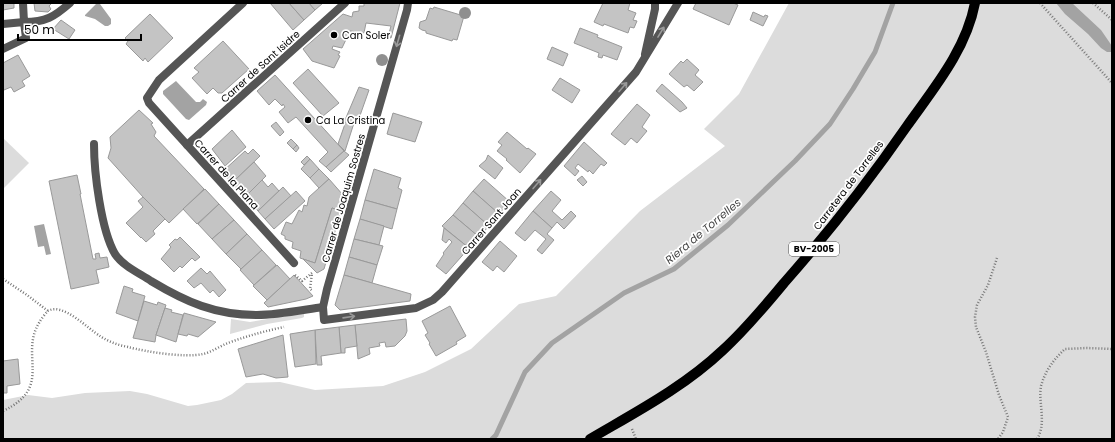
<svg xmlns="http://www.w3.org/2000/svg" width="1115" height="442" viewBox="0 0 1115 442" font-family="Poppins,sans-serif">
<rect width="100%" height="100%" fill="#fff"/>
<g fill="#dcdcdc">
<path d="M 789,3 L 1112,3 L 1112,439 L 3,439 L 3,400 L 28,395 L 52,398 L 85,393 L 130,391 L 147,394 L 188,406 L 197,405 L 221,400 L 232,394 L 246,383 L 280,382 L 315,390 L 383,386 L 425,372 L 471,349 L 519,304 L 556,296 L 640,211 L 725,146 L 704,129 L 739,94 Z"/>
<path d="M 3,138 L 29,163 L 3,189 Z"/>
<path d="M 304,313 L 304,317 L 302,318 L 267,324 L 230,334 L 231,319 L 250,322 Z"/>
</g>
<g fill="#a3a3a3">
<path d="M 1056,3 L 1072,3 L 1101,30 L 1112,46 L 1111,52 L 1107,52 L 1101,48 L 1088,34 L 1065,14 Z"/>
<path d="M 96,4 L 100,4 L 111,19 L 111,24 L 108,26 L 105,26 L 95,19 L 85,16 L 85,15 Z"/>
<path d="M 176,81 L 196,102 L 200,102 L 203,99 L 207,102 L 206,105 L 189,120 L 186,119 L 163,94 L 163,91 Z"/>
<path d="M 44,224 L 51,254 L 46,255 L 44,246 L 38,247 L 34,226 Z"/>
</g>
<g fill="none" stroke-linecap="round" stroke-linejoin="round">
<path stroke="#a3a3a3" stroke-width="5" d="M 492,439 L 496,435 L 525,372 L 552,343 L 624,293 L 674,269 L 728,225 L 795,161 L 830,124 L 853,89 L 875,52 L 893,3"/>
</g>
<g fill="#c4c4c4" stroke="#999">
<path d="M 3,3 L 14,3 L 14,8 L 3,10 Z"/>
<path d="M 34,3 L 52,3 L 49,6 L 51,9 L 48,12 L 35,11 Z"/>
<path d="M 270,3 L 289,3 L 304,20 L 293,30 Z"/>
<path d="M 289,3 L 309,3 L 315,10 L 304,20 Z"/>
<path d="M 309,3 L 323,3 L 315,10 Z"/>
<path d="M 364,3 L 400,3 L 391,38 L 388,37 L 391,26 L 366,23 L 364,33 L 350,31 L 342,48 L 333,46 L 332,49 L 340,52 L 338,55 L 340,56 L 334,68 L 312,61 L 303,49 L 343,14 L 352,17 L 353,12 L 359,11 L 359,6 L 364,6 Z"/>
<path d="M 603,3 L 630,3 L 628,10 L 636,13 L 633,20 L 637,21 L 634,28 L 630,27 L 628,33 L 604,24 L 603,26 L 594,22 Z"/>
<path d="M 696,3 L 733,3 L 738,5 L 729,25 L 693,9 Z"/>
<path d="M 434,7 L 464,16 L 457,40 L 453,39 L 452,41 L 426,33 L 426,31 L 422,30 L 419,28 L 420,22 L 426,20 L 430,8 L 433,9 Z"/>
<path d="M 753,12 L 764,17 L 765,15 L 768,16 L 763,26 L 750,20 Z"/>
<path d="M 150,14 L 173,38 L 148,62 L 145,58 L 143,61 L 126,44 L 128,41 L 125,38 Z"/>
<path d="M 61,20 L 75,30 L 69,39 L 53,29 Z"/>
<path d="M 580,28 L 598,35 L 597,37 L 622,47 L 617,60 L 603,55 L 602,58 L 598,57 L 599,53 L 574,43 Z"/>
<path d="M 223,41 L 249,69 L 222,93 L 218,93 L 213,88 L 207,94 L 192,78 L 199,72 L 194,68 Z"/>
<path d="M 552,47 L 568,54 L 563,66 L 547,59 Z"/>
<path d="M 18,55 L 30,76 L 22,81 L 25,86 L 14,92 L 11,87 L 4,90 L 3,88 L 3,63 Z"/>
<path d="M 687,59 L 699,70 L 695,75 L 703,82 L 694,91 L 687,85 L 684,87 L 669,74 L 681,61 L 683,63 Z"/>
<path d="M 308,69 L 339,103 L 323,116 L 293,83 Z"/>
<path d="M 275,75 L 344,151 L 326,167 L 319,161 L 328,152 L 296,117 L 288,123 L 279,112 L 285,107 L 283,104 L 282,106 L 275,99 L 269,105 L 257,91 Z"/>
<path d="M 560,78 L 580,90 L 572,103 L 552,90 Z"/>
<path d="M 662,84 L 682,102 L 687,108 L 680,112 L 656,91 Z"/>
<path d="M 359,87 L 369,90 L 357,124 L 345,120 Z"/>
<path d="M 637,104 L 650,115 L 642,127 L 647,131 L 637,143 L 631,138 L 625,145 L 611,134 Z"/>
<path d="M 139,110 L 153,123 L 151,124 L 156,132 L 154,136 L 204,189 L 169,223 L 143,197 L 108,158 L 111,148 L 110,137 Z"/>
<path d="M 393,113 L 422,122 L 415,142 L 387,134 Z"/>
<path d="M 346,121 L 354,123 L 345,151 L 338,144 Z"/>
<path d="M 276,122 L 284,132 L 280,136 L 271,126 Z"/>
<path d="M 232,130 L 246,147 L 225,166 L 212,149 Z"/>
<path d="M 507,132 L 527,149 L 528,148 L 536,154 L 520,173 L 506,160 L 507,159 L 497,151 L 502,145 L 498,142 Z"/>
<path d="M 291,139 L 297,145 L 293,149 L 287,143 Z"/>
<path d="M 584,142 L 607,163 L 604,166 L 601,164 L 593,174 L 589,170 L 588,172 L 578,164 L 575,168 L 579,171 L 575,176 L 564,166 Z"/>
<path d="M 297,145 L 299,148 L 296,152 L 293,149 Z"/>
<path d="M 253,149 L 260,156 L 232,183 L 222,172 L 245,151 L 248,154 Z"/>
<path d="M 344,151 L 349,155 L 331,172 L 326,167 Z"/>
<path d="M 488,155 L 503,168 L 495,179 L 479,166 L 486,160 Z"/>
<path d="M 307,156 L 310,159 L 304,165 L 301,162 Z"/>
<path d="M 310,159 L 319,169 L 310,178 L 301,169 Z"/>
<path d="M 254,162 L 266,176 L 245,197 L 232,183 Z"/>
<path d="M 319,169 L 329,179 L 319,188 L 310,178 Z"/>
<path d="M 374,169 L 401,178 L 398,188 L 402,190 L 397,209 L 365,200 Z"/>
<path d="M 77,175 L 81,194 L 80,194 L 93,259 L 96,259 L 95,254 L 99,253 L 100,258 L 107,257 L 109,267 L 96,270 L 99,283 L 71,289 L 49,181 Z"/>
<path d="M 582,176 L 587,182 L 583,186 L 577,180 Z"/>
<path d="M 329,179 L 343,195 L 341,201 L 343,202 L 341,211 L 332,208 L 315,263 L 300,258 L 301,251 L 292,248 L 293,242 L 285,239 L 285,236 L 281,234 L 286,222 L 292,224 L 299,210 L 302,212 L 304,205 L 307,206 L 309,197 Z"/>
<path d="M 484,179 L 510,202 L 499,214 L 473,191 Z"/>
<path d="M 262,180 L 268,187 L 272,183 L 279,191 L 258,211 L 245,197 Z"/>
<path d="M 283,187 L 291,196 L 265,219 L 258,211 Z"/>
<path d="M 205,189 L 219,204 L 197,224 L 183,209 Z"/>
<path d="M 296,191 L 305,201 L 274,229 L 265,219 Z"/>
<path d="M 473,191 L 499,214 L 489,226 L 463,203 Z"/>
<path d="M 551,191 L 561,200 L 552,211 L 562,220 L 571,211 L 576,216 L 564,229 L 557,222 L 552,228 L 533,211 Z"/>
<path d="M 143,197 L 165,219 L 153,231 L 155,234 L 146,242 L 141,237 L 141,238 L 126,223 L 143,207 L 138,201 Z"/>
<path d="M 365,200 L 397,209 L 392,229 L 360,219 Z"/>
<path d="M 463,203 L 489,226 L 479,237 L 453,215 Z"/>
<path d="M 219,204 L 234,220 L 212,239 L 198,224 Z"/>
<path d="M 332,208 L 341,211 L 324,269 L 317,273 L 303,259 L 315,263 Z"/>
<path d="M 533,211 L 552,228 L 547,234 L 554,240 L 542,254 L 537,250 L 546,239 L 535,230 L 525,241 L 515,233 Z"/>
<path d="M 453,215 L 479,237 L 469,248 L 442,226 Z"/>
<path d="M 360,219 L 384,226 L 379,245 L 354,239 Z"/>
<path d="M 234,220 L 247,234 L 226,254 L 212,239 Z"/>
<path d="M 444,228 L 469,248 L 446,274 L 436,266 L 444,254 L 443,253 L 452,242 L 449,239 L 446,243 L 442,240 Z"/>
<path d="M 247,234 L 262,250 L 241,269 L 226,254 Z"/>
<path d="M 180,237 L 200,257 L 195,261 L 192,258 L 182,268 L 180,266 L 174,272 L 161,259 L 171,247 L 169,245 L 175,239 L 177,240 Z"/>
<path d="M 354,239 L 383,246 L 377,265 L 349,257 Z"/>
<path d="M 500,241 L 517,256 L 504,272 L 497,266 L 493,271 L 482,262 Z"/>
<path d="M 262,250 L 276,265 L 254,285 L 240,270 Z"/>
<path d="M 349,257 L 377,265 L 372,283 L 344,275 Z"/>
<path d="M 277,265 L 290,279 L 267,300 L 253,286 Z"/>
<path d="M 201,268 L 207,274 L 210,271 L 226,290 L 219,297 L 213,290 L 210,293 L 201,283 L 194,288 L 187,281 Z"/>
<path d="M 294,275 L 313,296 L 306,299 L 268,307 L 264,303 Z"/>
<path d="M 344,275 L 411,294 L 410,301 L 340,310 L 335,305 Z"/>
<path d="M 124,286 L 133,289 L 132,292 L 145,296 L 138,321 L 116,313 Z"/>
<path d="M 144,301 L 157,305 L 158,302 L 166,305 L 156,335 L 155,342 L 133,338 Z"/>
<path d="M 450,306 L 466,336 L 456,342 L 457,344 L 436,356 L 429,344 L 430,343 L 425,335 L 428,333 L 422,321 Z"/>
<path d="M 165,308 L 172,310 L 171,312 L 183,315 L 176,342 L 156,335 Z"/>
<path d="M 184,313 L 216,322 L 198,337 L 188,334 L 187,336 L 178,334 Z"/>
<path d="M 406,319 L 407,331 L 405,336 L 395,346 L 386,347 L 385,342 L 379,343 L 380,346 L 369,348 L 370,354 L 358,359 L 355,325 Z"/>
<path d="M 355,325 L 357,346 L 345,348 L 345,353 L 341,353 L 339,327 Z"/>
<path d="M 339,327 L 341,353 L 321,356 L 322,365 L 317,365 L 315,330 Z"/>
<path d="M 315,330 L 316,364 L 295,367 L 290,334 Z"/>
<path d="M 283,335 L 288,377 L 276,378 L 263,374 L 246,377 L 238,349 Z"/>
<path d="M 18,359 L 20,384 L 7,386 L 7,393 L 3,393 L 3,361 Z"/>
</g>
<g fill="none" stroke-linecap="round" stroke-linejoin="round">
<g stroke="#777" stroke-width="2.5" stroke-dasharray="1 2" stroke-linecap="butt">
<path d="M 1040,3 L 1112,83"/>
<path d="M 1093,3 L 1112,20"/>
<path d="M 997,258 L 988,285 L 977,305 L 975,317 L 976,327 L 986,352 L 999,395 L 1008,417 L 1003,432 L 998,439"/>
<path d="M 295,275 L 302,281 L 312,273 L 310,289 L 313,291"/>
<path d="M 3,279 L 27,295 L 48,311"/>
<path d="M 3,411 C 54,387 19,356 39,323 C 41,319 45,314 48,311 C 63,302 88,329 100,336 C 109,342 118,345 128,347 C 147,352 185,358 203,354 C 212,352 220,346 228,343 C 247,336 265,331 284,327"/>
<path d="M 632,429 L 636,439"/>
<path d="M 1037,439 C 1047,423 1038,403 1041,386 C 1045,371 1054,359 1065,349 L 1087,348 L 1112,349"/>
</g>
<g stroke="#555" stroke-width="8">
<path d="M 23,3 L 24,22 C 46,22 54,17 70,3"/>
<path d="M 243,3 L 159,80 L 147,98 L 149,103 L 294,263"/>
<path d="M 408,3 L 407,10 L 327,289 L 323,307 L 324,320 L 416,308 L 433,300 L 442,292 L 636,72 L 678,3"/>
<path d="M 3,24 L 24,22 L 26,38 L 3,49"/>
<path d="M 645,54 L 655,9 L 655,3"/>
<path d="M 94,144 C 94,172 101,230 115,254 C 123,266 139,273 151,281 C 186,302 215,315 257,315 C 278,315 302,310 323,307"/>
<path d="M 187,145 L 345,3"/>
</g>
<path stroke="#000" stroke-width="10" d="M 590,439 C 636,412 684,387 723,350 C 745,330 765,306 784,283 C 828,233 869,181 907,126 C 934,88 966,50 975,3"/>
</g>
<g fill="#8f8f8f">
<circle cx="465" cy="13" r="6"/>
<circle cx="382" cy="60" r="6"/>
</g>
<defs><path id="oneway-shaft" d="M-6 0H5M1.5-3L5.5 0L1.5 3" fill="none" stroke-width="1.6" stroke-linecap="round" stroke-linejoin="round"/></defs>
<g stroke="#999">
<use href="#oneway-shaft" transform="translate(661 32) rotate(-59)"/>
<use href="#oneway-shaft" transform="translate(398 41) rotate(106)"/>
<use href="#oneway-shaft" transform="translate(623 87) rotate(-49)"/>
<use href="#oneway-shaft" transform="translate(537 184) rotate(-49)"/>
<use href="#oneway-shaft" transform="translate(349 317) rotate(-8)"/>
</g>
<g fill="#000" stroke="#fff" stroke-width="1.5">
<circle cx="334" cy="35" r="4"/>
<circle cx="308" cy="120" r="4"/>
</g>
<g text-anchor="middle" stroke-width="3.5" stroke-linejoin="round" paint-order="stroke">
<rect fill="#fff" stroke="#4c4c4c" stroke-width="1" x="789" y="242" width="50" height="14" rx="3"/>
<g font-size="9" font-weight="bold" fill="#000">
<text x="814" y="252">BV-2005</text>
</g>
<g font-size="10" fill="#000" stroke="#fff" text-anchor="start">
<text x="342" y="39">Can Soler</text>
<text x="316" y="124">Ca La Cristina</text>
</g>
<g font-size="10" fill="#000" stroke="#fff">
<text transform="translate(260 66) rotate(-42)" y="4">Carrer de Sant Isidre</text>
<text transform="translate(227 174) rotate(48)" y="4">Carrer de la Plana</text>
<text transform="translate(848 185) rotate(-53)" y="4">Carretera de Torrelles</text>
<text transform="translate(343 198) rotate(-74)" y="4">Carrer de Joaquim Sostres</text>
<text transform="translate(491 221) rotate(-49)" y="4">Carrer Sant Joan</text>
</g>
<g font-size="11" font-style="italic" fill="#444" stroke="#fff">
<text transform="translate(703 231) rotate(-40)" y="4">Riera de Torrelles</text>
</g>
</g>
<rect width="1115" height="442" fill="none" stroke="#000000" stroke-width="8"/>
<path d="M18 34v6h123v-6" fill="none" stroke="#000000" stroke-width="2"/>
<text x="24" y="34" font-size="12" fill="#000000" stroke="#ffffff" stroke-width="3" paint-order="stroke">50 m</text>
</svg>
